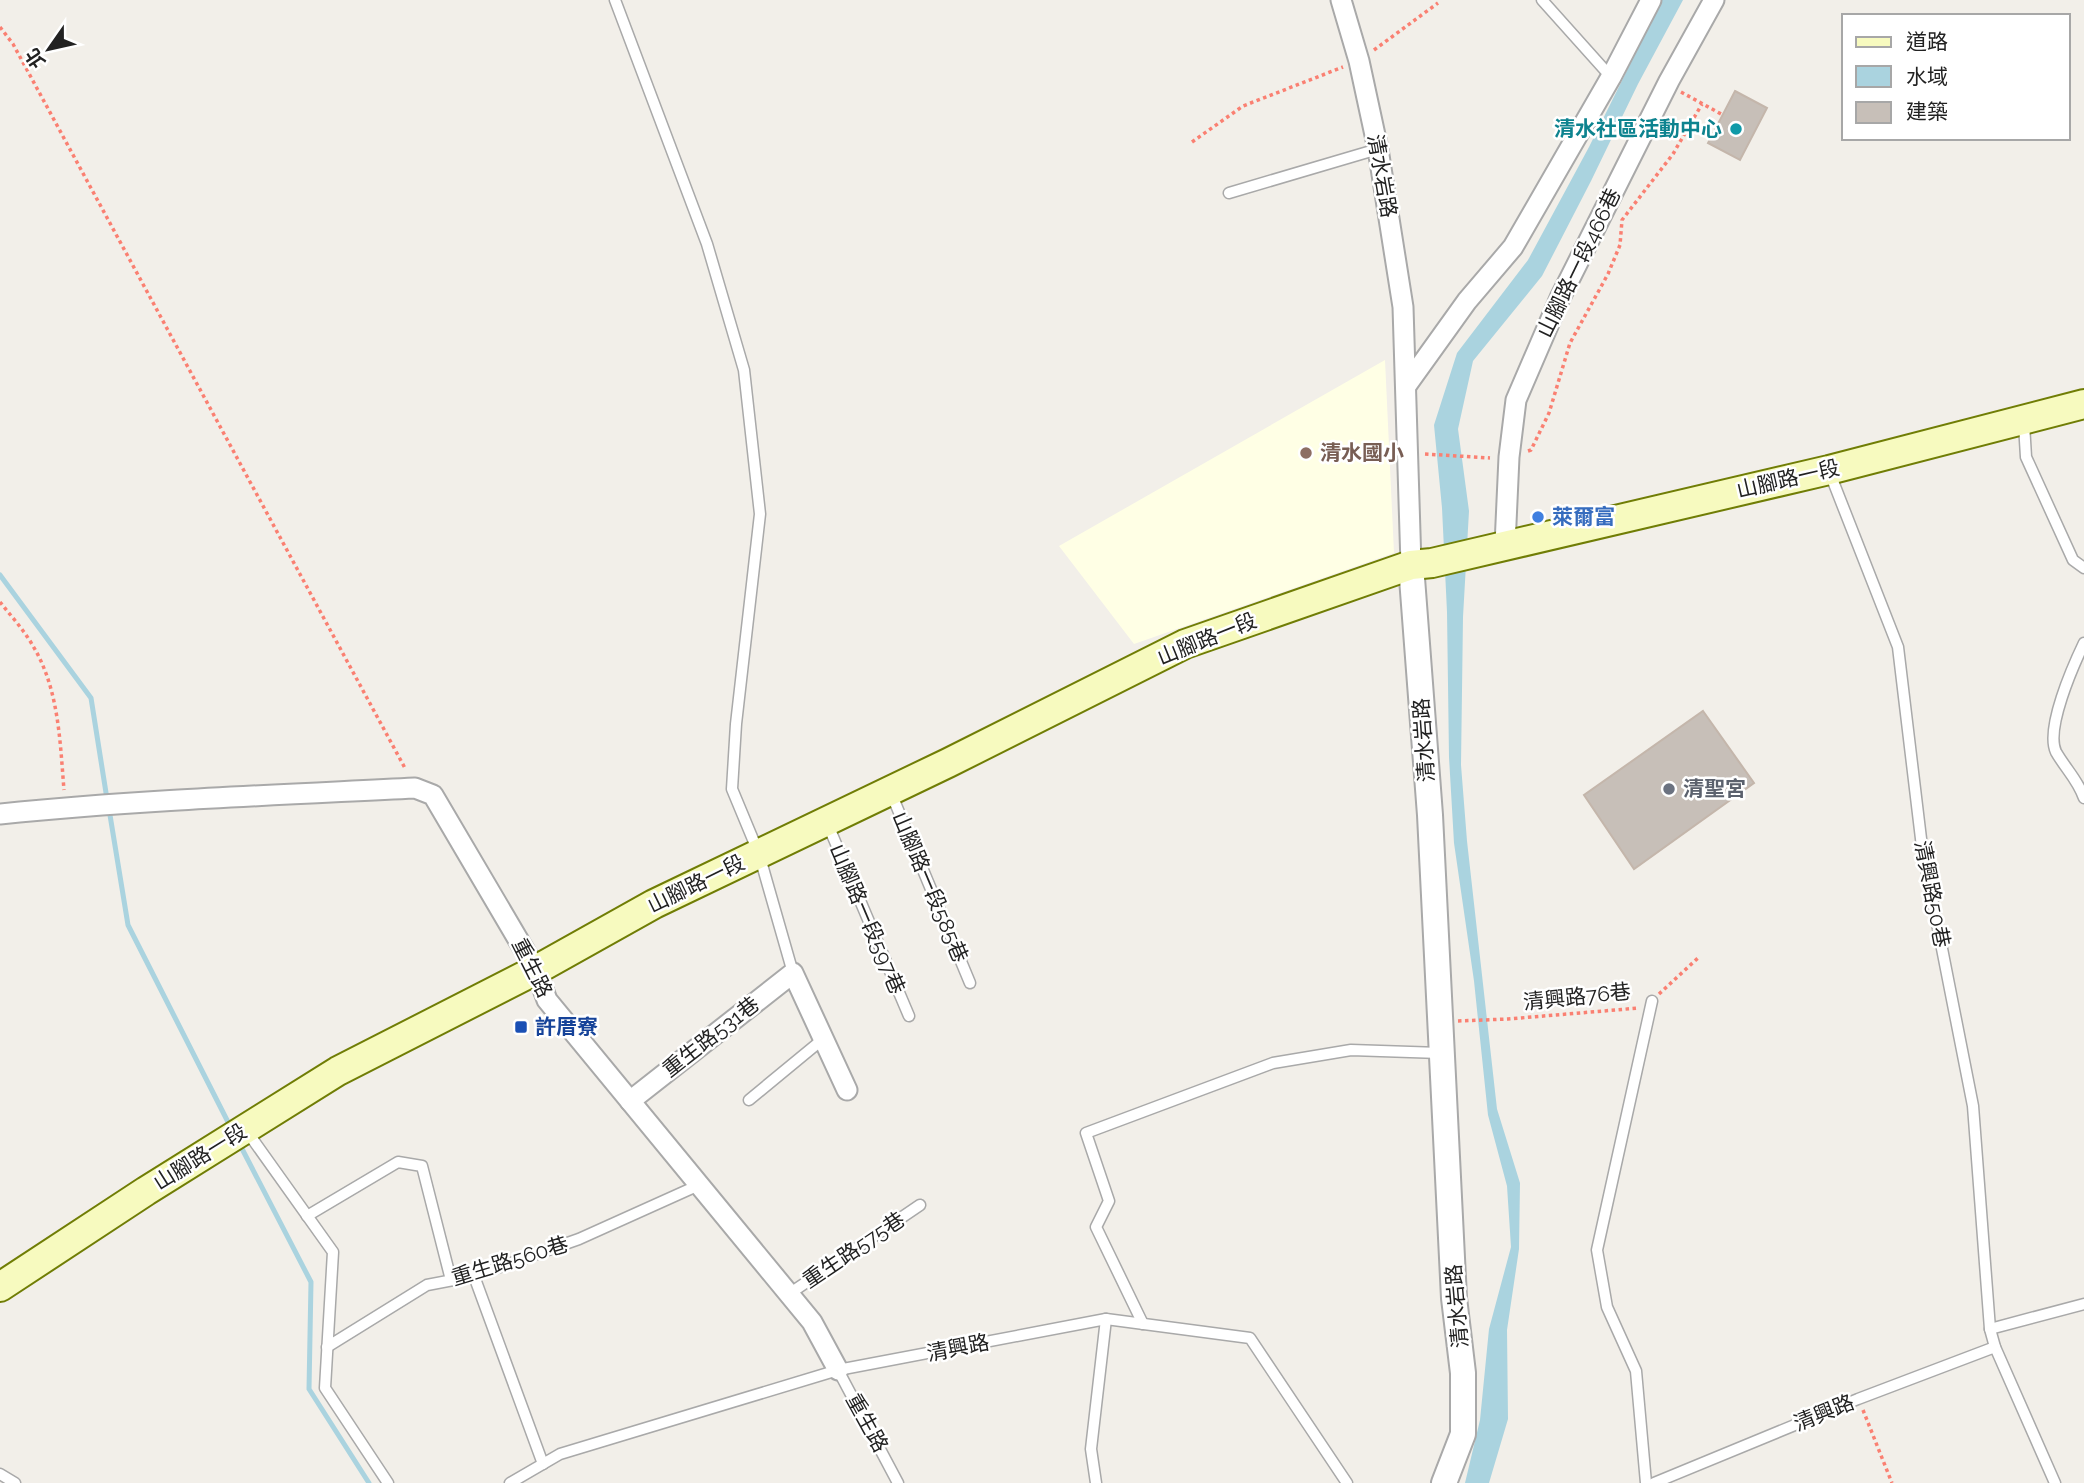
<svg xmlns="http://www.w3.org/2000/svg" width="2084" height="1483" viewBox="0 0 2084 1483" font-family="Raleway,'Noto Sans TC',sans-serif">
<rect width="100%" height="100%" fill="#f2efe9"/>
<path fill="#ffffe5" d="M 1385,360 L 1394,553 L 1134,644 L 1059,546 Z"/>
<path fill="#aad3df" d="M 1662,0 L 1683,0 L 1638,84 L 1591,181 L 1542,276 L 1473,361 L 1458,429 L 1469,511 L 1463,617 L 1461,765 L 1467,841 L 1497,1109 L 1520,1183 L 1519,1249 L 1507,1330 L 1508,1419 L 1489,1483 L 1465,1483 L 1480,1420 L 1489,1329 L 1511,1247 L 1507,1186 L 1488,1115 L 1474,981 L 1454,843 L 1449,757 L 1447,612 L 1442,508 L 1434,425 L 1457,353 L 1528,260 L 1589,147 Z"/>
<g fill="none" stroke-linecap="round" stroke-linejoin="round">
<g stroke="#aad3df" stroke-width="5">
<path d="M 0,575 L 91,698 L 107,799"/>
<path d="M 109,809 L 128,925 L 230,1126"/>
<path d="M 238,1141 L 311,1282 L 309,1389 L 369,1483"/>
</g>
</g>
<g fill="#c7bfb8" stroke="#c4b6ab" stroke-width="2">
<path d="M 1735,91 L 1767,108 L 1740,160 L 1708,143 Z"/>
<path d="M 1703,711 L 1754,783 L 1634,869 L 1584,795 Z"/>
</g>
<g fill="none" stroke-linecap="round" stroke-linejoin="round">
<g stroke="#a9a9a9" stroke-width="13">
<g id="service">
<path d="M 615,0 L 707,244 L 744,370 L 760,514 L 736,724 L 732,789 L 759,854 L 793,973"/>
<path d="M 1542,0 L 1611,77"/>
<path d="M 1229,193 L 1378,149"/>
<path d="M 2024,424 L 2026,457 L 2073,560 L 2084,568"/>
<path d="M 1829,471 L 1898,647 L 1922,847 L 1973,1106 L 1990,1329 L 1995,1347 L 2055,1483"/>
<path d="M 2084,643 C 2073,666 2045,729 2056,752 C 2065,768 2078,780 2084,798"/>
<path d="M 891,793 L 970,983"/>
<path d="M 828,825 L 909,1016"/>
<path d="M 749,1100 L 823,1039"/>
<path d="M 246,1130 L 333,1252 L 325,1388 L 388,1483"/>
<path d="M 307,1216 L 398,1162 L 422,1166 L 451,1280"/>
<path d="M 474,1276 L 543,1464"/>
<path d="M 789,1294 L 920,1205"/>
<path d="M 1143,1324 L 1096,1227 L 1109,1201 L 1086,1133 L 1273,1063 L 1351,1050 L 1440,1053"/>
<path d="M 1990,1329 L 2084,1304"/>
<path d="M 327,1347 L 427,1285 L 474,1276 L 579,1239 L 699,1185"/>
<path d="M 838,1370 L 898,1483"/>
<path d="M 0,1474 L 15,1483"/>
<path d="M 510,1483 L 560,1454 L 838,1370 L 1106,1319 L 1250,1338 L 1347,1483"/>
<path d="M 1096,1483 L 1091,1449 L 1106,1319"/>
<path d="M 1646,1483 L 1636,1371 L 1607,1307 L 1597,1250 L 1652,1001"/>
<path d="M 1654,1483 L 1858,1399 L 1995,1347"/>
</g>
</g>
<g stroke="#a9a9a9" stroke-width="23">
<g id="minor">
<path d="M 1341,0 L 1359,61 L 1378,149 L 1403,307 L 1411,565"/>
<path d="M 1406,386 L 1467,301 L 1513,247 L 1611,77 L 1651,0"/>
<path d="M 1505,545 L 1509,457 L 1516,400 L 1560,298 L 1669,81 L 1714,0"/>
<path d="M 0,814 C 138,800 276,795 415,788 L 433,795 L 536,970 L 547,1000 L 812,1322 L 838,1370"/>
<path d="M 630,1101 L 793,973 L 847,1090"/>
</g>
</g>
<g stroke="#a9a9a9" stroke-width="28">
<path id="tertiary" d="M 1411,565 L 1430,815 L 1454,1298 L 1463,1373 L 1463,1434 L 1444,1483"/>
</g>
<g stroke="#707d05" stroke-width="32">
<path id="secondary" d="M 0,1287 L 146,1191 L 338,1071 L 536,970 L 654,904 L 948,763 L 1185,644 L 1411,565 L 1432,563 L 1829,470 L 2084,404"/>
</g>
<g stroke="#fa8072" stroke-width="3.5" stroke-dasharray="3.5 3.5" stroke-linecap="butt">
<path d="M 0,27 L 13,44 L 406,770"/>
<path d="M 1374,50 L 1438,3"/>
<path d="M 1681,92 L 1723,115"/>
<path d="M 1192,142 L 1243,106 L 1343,67"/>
<path d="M 1528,451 L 1531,450 L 1549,413 L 1570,343 L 1608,274 L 1620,245 L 1622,220 L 1673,154 L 1702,104"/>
<path d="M 1425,454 L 1490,458"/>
<path d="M 0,602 C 11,616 24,630 33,646 C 59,689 60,742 64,790"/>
<path d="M 1659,994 L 1699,957"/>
<path d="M 1458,1021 L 1508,1019 L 1639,1008"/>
<path d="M 1863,1410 L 1892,1483"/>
</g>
<use href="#service" stroke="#fff" stroke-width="10"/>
<use href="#minor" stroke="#fff" stroke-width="19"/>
<use href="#tertiary" stroke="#fff" stroke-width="24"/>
<use href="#secondary" stroke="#f7fabf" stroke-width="28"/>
</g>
<circle fill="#0f9aa8" stroke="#fff" stroke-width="2.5" cx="1736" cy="129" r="7"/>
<circle fill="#8d6e63" stroke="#fff" stroke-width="2.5" cx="1306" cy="453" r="7"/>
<circle fill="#3f7fe0" stroke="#fff" stroke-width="2.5" cx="1538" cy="517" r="7"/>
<circle fill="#6b7280" stroke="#fff" stroke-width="2.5" cx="1669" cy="789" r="7"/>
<rect fill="#1a4fb4" stroke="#fff" stroke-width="2.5" x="514" y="1020" width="14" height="14" rx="3.5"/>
<g text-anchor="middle" stroke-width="5" stroke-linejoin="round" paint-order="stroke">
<g font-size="21" font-weight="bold" fill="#0d838f" stroke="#fff" text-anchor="end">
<text x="1722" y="136">清水社區活動中心</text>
</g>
<g font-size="21" fill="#222" stroke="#fff">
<text transform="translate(1382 176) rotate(80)" y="7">清水岩路</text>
<text transform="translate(1579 263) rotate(-64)" y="7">山腳路一段466巷</text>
<text transform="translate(1788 479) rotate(-13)" y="7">山腳路一段</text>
<text transform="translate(1207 639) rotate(-22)" y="7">山腳路一段</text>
<text transform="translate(1424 740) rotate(-94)" y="7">清水岩路</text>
<text transform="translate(696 884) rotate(-26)" y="7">山腳路一段</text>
<text transform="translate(930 887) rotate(67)" y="7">山腳路一段585巷</text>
<text transform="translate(1932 894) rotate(79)" y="7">清興路50巷</text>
<text transform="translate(867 919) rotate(67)" y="7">山腳路一段597巷</text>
<text transform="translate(532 968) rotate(63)" y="7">重生路</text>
<text transform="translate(1577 997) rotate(-6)" y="7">清興路76巷</text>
<text transform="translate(711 1037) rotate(-38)" y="7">重生路531巷</text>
<text transform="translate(200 1157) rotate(-32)" y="7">山腳路一段</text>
<text transform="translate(854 1250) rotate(-34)" y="7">重生路575巷</text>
<text transform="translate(510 1261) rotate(-17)" y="7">重生路560巷</text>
<text transform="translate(1457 1306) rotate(-95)" y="7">清水岩路</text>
<text transform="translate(958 1348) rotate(-11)" y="7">清興路</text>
<text transform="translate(1824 1413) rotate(-22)" y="7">清興路</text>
<text transform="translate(867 1423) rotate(61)" y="7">重生路</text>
</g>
<g font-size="21" font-weight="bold" fill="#785e54" stroke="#fff" text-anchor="start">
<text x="1320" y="460">清水國小</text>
</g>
<g font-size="21" font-weight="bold" fill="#366cbe" stroke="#fff" text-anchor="start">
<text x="1552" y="524">萊爾富</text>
</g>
<g font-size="21" font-weight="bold" fill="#5b616d" stroke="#fff" text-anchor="start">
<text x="1683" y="796">清聖宮</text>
</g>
<g font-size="21" font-weight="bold" fill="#164399" stroke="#fff" text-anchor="start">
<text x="535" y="1034">許厝寮</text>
</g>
</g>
<rect x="1842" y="14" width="228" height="126" fill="#ffffff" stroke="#a7a7a7" stroke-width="2"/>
<rect x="1856" y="37" width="35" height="10" fill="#f7fabf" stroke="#a7a7a7" stroke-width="2"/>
<text x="1906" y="49" font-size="21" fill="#222222">道路</text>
<rect x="1856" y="66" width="35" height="21" fill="#aad3df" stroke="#a7a7a7" stroke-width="2"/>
<text x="1906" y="84" font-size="21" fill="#222222">水域</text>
<rect x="1856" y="102" width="35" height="21" fill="#c7bfb8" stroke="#a7a7a7" stroke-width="2"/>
<text x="1906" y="119" font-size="21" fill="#222222">建築</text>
<g transform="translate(49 49) rotate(236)" stroke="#ffffff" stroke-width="5" paint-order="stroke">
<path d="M0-5L12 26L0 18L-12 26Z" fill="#222222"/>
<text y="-10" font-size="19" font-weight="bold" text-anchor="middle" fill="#222222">北</text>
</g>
</svg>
